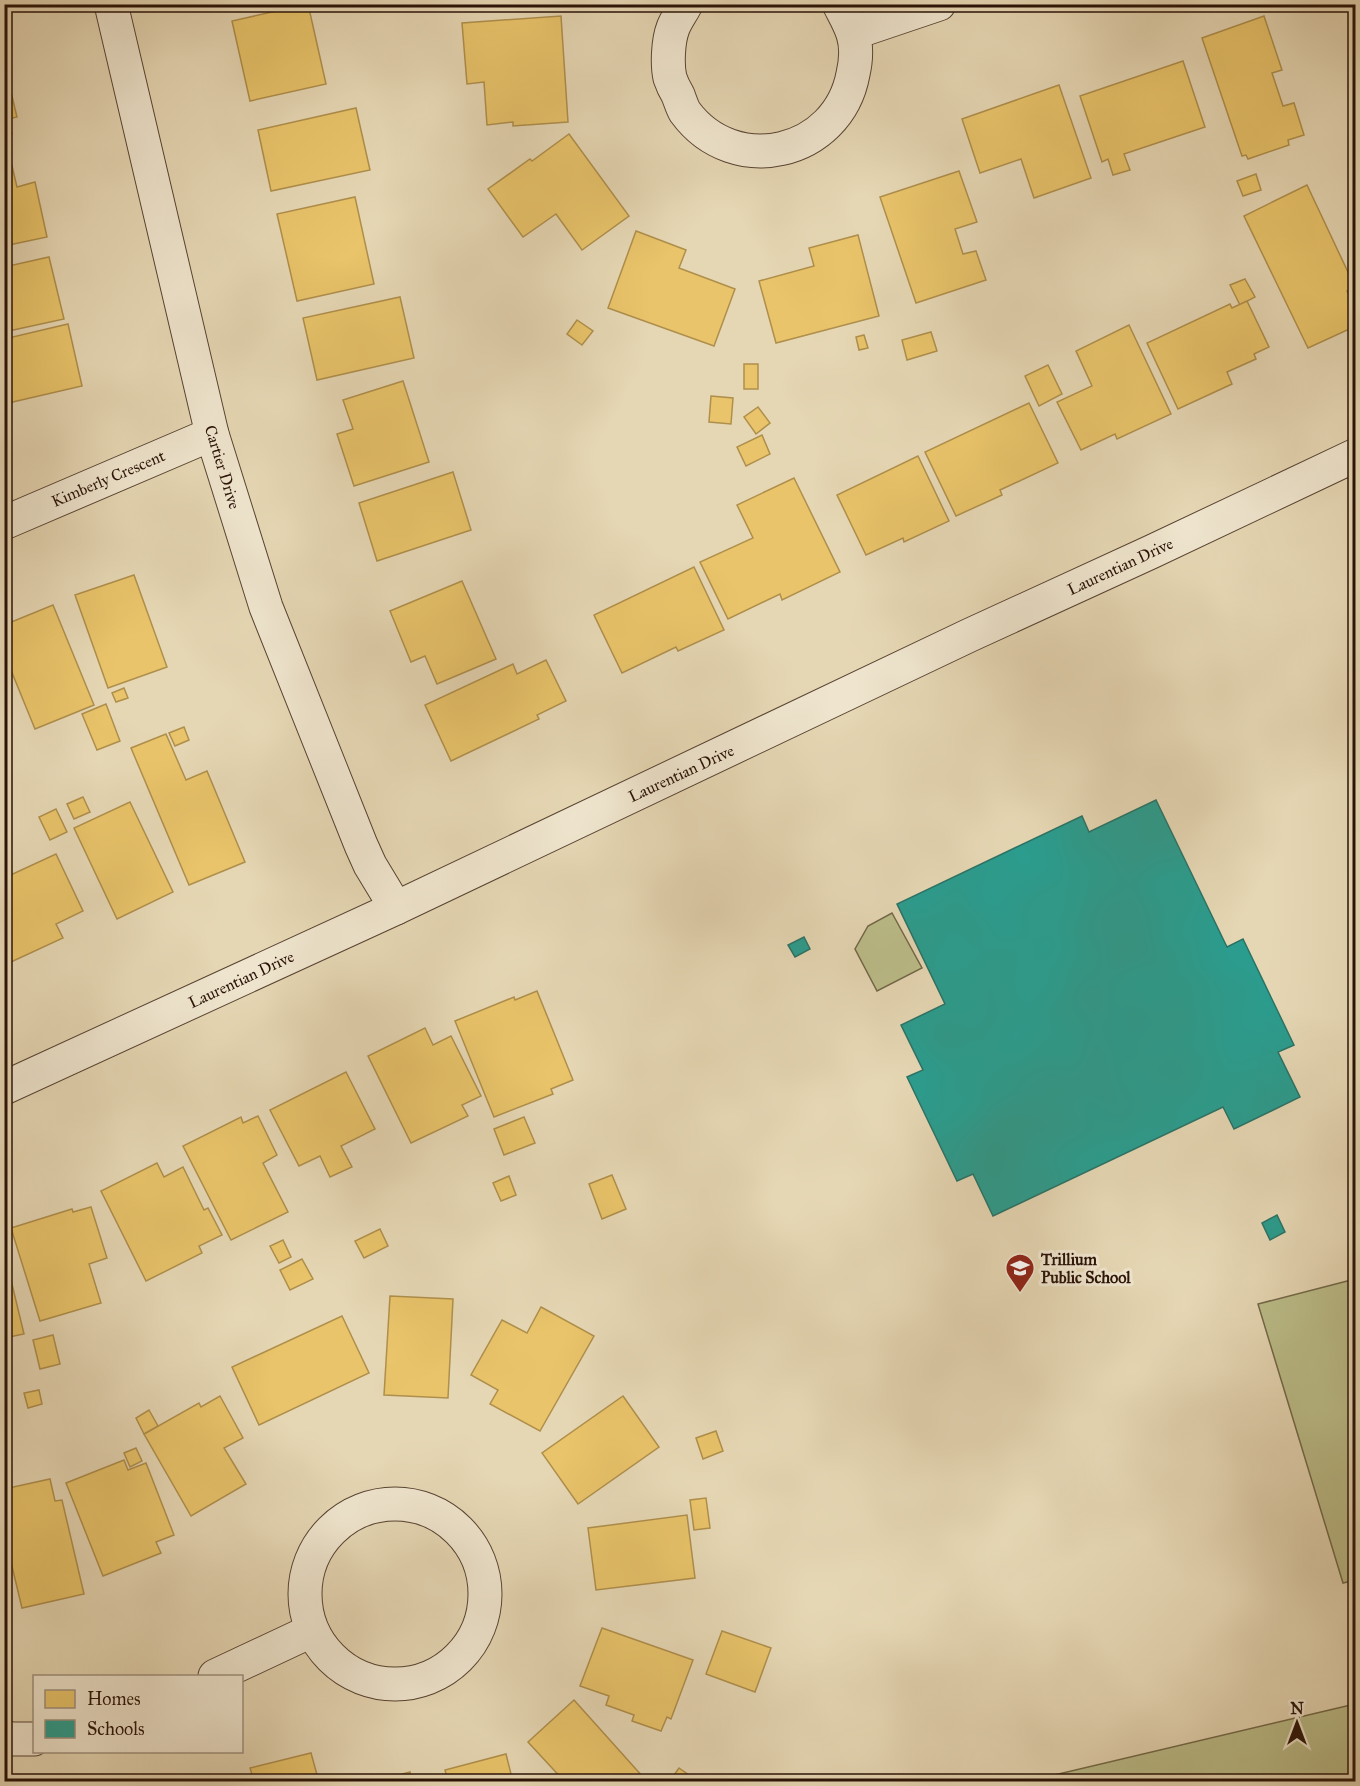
<svg xmlns="http://www.w3.org/2000/svg" width="1360" height="1786" viewBox="0 0 1360 1786" font-family="'IM FELL Great Primer',serif">
<rect width="100%" height="100%" fill="#e6d7b4"/>
<filter id="stains"><feTurbulence type="fractalNoise" baseFrequency=".00333" numOctaves="4"/><feColorMatrix values="0 0 0 0 .2 0 0 0 0 .09 0 0 0 0 .02 0 0 0 .5 -.17"/></filter>
<radialGradient id="worn" r=".72"><stop offset=".6" stop-color="#630" stop-opacity="0"/><stop offset="1" stop-color="#630" stop-opacity=".3"/></radialGradient>
<g fill="#bbbd89" stroke="#726848" stroke-width="1.5">
<path d="M 892,913 L 922,968 L 877,991 L 855,949 L 868,926 Z"/>
<path d="M 1355,1279 L 1356,1580 L 1343,1583 L 1258,1304 Z"/>
<path d="M 1355,1704 L 1355,1781 L 1029,1781 Z"/>
</g>
<g fill="#e9c46a" stroke="#af8f4c" stroke-width="1.5">
<path d="M 308,4 L 326,84 L 250,101 L 232,21 Z"/>
<path d="M 561,16 L 568,122 L 513,126 L 513,122 L 487,125 L 484,82 L 467,84 L 462,23 Z"/>
<path d="M 1264,16 L 1282,70 L 1272,73 L 1283,106 L 1294,103 L 1304,135 L 1288,140 L 1289,145 L 1248,159 L 1246,155 L 1242,156 L 1202,38 Z"/>
<path d="M 1183,61 L 1205,127 L 1124,154 L 1130,170 L 1113,175 L 1108,159 L 1102,162 L 1080,96 Z"/>
<path d="M 4,63 L 17,117 L 8,119 L 12,134 L 4,136 Z"/>
<path d="M 1059,85 L 1091,178 L 1034,198 L 1021,159 L 980,173 L 962,119 Z"/>
<path d="M 356,108 L 370,170 L 271,191 L 258,130 Z"/>
<path d="M 569,134 L 629,216 L 582,250 L 556,214 L 523,237 L 488,189 L 530,159 L 532,161 Z"/>
<path d="M 7,145 L 17,187 L 35,182 L 47,237 L 4,246 L 4,146 Z"/>
<path d="M 959,171 L 977,222 L 955,229 L 963,254 L 976,251 L 986,280 L 916,303 L 880,197 Z"/>
<path d="M 1256,174 L 1261,190 L 1243,196 L 1237,181 Z"/>
<path d="M 1307,185 L 1355,287 L 1347,291 L 1356,308 L 1356,326 L 1308,348 L 1244,216 Z"/>
<path d="M 355,197 L 374,284 L 297,301 L 277,214 Z"/>
<path d="M 636,231 L 686,250 L 679,268 L 735,289 L 714,346 L 608,308 Z"/>
<path d="M 858,235 L 879,316 L 776,343 L 759,281 L 814,266 L 809,248 Z"/>
<path d="M 49,257 L 64,319 L 4,332 L 4,267 Z"/>
<path d="M 1245,279 L 1255,297 L 1240,305 L 1230,285 Z"/>
<path d="M 400,297 L 414,358 L 317,380 L 303,318 Z"/>
<path d="M 1247,301 L 1269,347 L 1254,354 L 1256,359 L 1227,372 L 1232,384 L 1178,409 L 1147,343 L 1230,304 L 1232,308 Z"/>
<path d="M 577,320 L 593,331 L 582,345 L 567,334 Z"/>
<path d="M 68,324 L 82,386 L 4,404 L 4,339 Z"/>
<path d="M 1129,325 L 1171,414 L 1117,439 L 1115,434 L 1081,450 L 1057,402 L 1092,386 L 1076,351 Z"/>
<path d="M 931,332 L 937,351 L 907,360 L 902,340 Z"/>
<path d="M 864,335 L 868,348 L 859,350 L 856,337 Z"/>
<rect x="744" y="364" width="14" height="25"/>
<path d="M 1048,365 L 1062,394 L 1039,406 L 1025,376 Z"/>
<path d="M 403,381 L 429,462 L 354,486 L 337,434 L 353,429 L 343,400 Z"/>
<path d="M 711,396 L 733,398 L 731,424 L 709,422 Z"/>
<path d="M 1029,403 L 1058,463 L 1000,490 L 1002,495 L 956,516 L 925,452 Z"/>
<path d="M 758,407 L 770,423 L 756,434 L 744,417 Z"/>
<path d="M 762,435 L 770,454 L 746,466 L 737,447 Z"/>
<path d="M 918,456 L 949,521 L 904,542 L 903,538 L 866,555 L 837,495 Z"/>
<path d="M 453,472 L 471,530 L 377,561 L 359,503 Z"/>
<path d="M 794,478 L 840,572 L 782,600 L 780,594 L 728,619 L 700,562 L 753,538 L 737,505 Z"/>
<path d="M 694,567 L 724,630 L 678,651 L 676,647 L 622,673 L 594,615 Z"/>
<path d="M 134,575 L 167,667 L 108,688 L 75,595 Z"/>
<path d="M 462,581 L 496,659 L 437,684 L 425,656 L 411,662 L 390,611 Z"/>
<path d="M 53,605 L 94,705 L 35,729 L 4,653 L 4,625 Z"/>
<path d="M 546,660 L 566,701 L 537,715 L 539,719 L 451,761 L 425,705 L 513,664 L 517,674 Z"/>
<path d="M 124,688 L 128,698 L 116,702 L 112,693 Z"/>
<path d="M 4,691 L 10,706 L 4,708 Z"/>
<path d="M 106,704 L 120,741 L 97,750 L 82,714 Z"/>
<path d="M 184,727 L 189,740 L 175,746 L 169,733 Z"/>
<path d="M 166,734 L 186,780 L 207,771 L 245,862 L 189,885 L 131,748 Z"/>
<path d="M 83,797 L 90,812 L 74,819 L 67,804 Z"/>
<path d="M 130,802 L 173,892 L 117,919 L 74,828 Z"/>
<path d="M 56,809 L 67,832 L 50,840 L 39,817 Z"/>
<path d="M 56,854 L 83,911 L 56,924 L 63,938 L 11,962 L 4,949 L 4,878 Z"/>
<path d="M 537,991 L 573,1080 L 551,1089 L 553,1094 L 494,1117 L 455,1021 L 514,997 L 515,1000 Z"/>
<path d="M 425,1028 L 433,1045 L 451,1036 L 481,1096 L 462,1105 L 468,1116 L 411,1143 L 368,1056 Z"/>
<path d="M 346,1072 L 375,1129 L 341,1146 L 352,1167 L 330,1177 L 320,1156 L 299,1166 L 270,1110 Z"/>
<path d="M 258,1116 L 277,1155 L 263,1163 L 288,1212 L 231,1240 L 183,1146 L 241,1117 L 243,1123 Z"/>
<path d="M 524,1117 L 535,1143 L 504,1155 L 494,1129 Z"/>
<path d="M 157,1163 L 164,1177 L 183,1167 L 204,1210 L 208,1208 L 222,1235 L 199,1246 L 202,1253 L 146,1281 L 101,1191 Z"/>
<path d="M 612,1175 L 626,1209 L 602,1219 L 589,1184 Z"/>
<path d="M 509,1176 L 516,1195 L 501,1201 L 493,1183 Z"/>
<path d="M 91,1207 L 107,1258 L 89,1264 L 101,1303 L 40,1321 L 11,1228 L 72,1209 L 73,1212 Z"/>
<path d="M 380,1229 L 388,1246 L 364,1258 L 355,1241 Z"/>
<path d="M 283,1240 L 291,1257 L 279,1263 L 270,1246 Z"/>
<path d="M 4,1251 L 24,1334 L 4,1338 Z"/>
<path d="M 302,1259 L 313,1279 L 290,1290 L 280,1270 Z"/>
<path d="M 390,1296 L 453,1299 L 448,1398 L 384,1395 Z"/>
<path d="M 541,1307 L 594,1336 L 540,1431 L 490,1404 L 498,1390 L 471,1375 L 502,1320 L 527,1333 Z"/>
<path d="M 342,1316 L 369,1373 L 259,1425 L 232,1367 Z"/>
<path d="M 53,1335 L 60,1364 L 40,1369 L 33,1340 Z"/>
<path d="M 39,1390 L 42,1404 L 28,1408 L 24,1393 Z"/>
<path d="M 220,1396 L 243,1438 L 224,1448 L 246,1484 L 191,1516 L 144,1434 L 199,1403 L 201,1407 Z"/>
<path d="M 623,1396 L 659,1447 L 578,1504 L 542,1453 Z"/>
<path d="M 149,1410 L 158,1426 L 144,1434 L 136,1418 Z"/>
<path d="M 716,1431 L 723,1451 L 703,1459 L 696,1438 Z"/>
<path d="M 136,1448 L 142,1461 L 130,1467 L 124,1453 Z"/>
<path d="M 124,1460 L 128,1470 L 146,1463 L 174,1535 L 156,1542 L 161,1553 L 103,1576 L 66,1483 Z"/>
<path d="M 50,1479 L 55,1501 L 62,1500 L 84,1594 L 22,1608 L 4,1533 L 4,1513 L 7,1513 L 4,1504 L 4,1489 Z"/>
<path d="M 706,1498 L 710,1528 L 694,1530 L 690,1500 Z"/>
<path d="M 687,1515 L 695,1578 L 596,1590 L 588,1528 Z"/>
<path d="M 602,1628 L 693,1660 L 671,1719 L 667,1717 L 661,1731 L 632,1721 L 634,1715 L 606,1705 L 609,1696 L 580,1686 Z"/>
<path d="M 722,1631 L 771,1648 L 755,1692 L 706,1674 Z"/>
<path d="M 574,1700 L 643,1777 L 638,1782 L 565,1782 L 528,1742 Z"/>
<path d="M 311,1753 L 319,1782 L 240,1782 L 253,1778 L 250,1768 Z"/>
<path d="M 506,1754 L 513,1782 L 448,1782 L 445,1770 Z"/>
<path d="M 679,1768 L 699,1782 L 669,1782 Z"/>
<path d="M 410,1772 L 412,1782 L 373,1782 Z"/>
</g>
<g fill="#2a9d8f" stroke="#2a7366" stroke-width="1.5">
<path d="M 1156,800 L 1227,947 L 1243,939 L 1294,1045 L 1278,1052 L 1300,1097 L 1234,1129 L 1223,1107 L 993,1216 L 973,1174 L 957,1181 L 907,1077 L 923,1070 L 901,1025 L 945,1004 L 897,904 L 1082,816 L 1089,832 Z"/>
<path d="M 804,937 L 810,949 L 795,957 L 788,945 Z"/>
<path d="M 1277,1215 L 1285,1232 L 1270,1240 L 1262,1223 Z"/>
</g>
<g fill="none" stroke-linecap="round" stroke-linejoin="round">
<g stroke="#584332" stroke-width="35">
<g id="street">
<path d="M 111,4 L 212,434 L 266,607 L 361,845 L 370,865 L 396,908"/>
<path d="M 686,4 C 682,12 676,20 673,28 C 668,41 667,65 670,78 C 672,84 675,90 678,95 C 680,100 682,107 685,112 C 734,179 838,155 853,74 C 856,61 857,47 853,34 C 850,24 844,14 839,4"/>
<path d="M 853,33 L 939,4"/>
<path d="M 4,523 L 212,434"/>
<path d="M 4,1088 L 396,908 L 970,635 L 1151,552 L 1356,455"/>
<circle cx="395" cy="1594" r="90"/>
<path d="M 215,1676 L 311,1631"/>
<path d="M 4,1737 L 12,1739 L 34,1739"/>
</g>
</g>
<use href="#street" stroke="#efe5ce" stroke-width="33"/>
</g>
<defs>
<g id="school-pin" transform="scale(1.5)"><path d="M0 17L-7.5 6A9.5 9.5 0 1 1 7.5 6Z" fill="#8f2418" stroke="#efe5ce"/><path d="M0-5L7-2L0 1L-7-2ZM-4 1L0 2.5L4 1V4Q0 6-4 4Z" fill="#fff"/></g>
</defs>
<g fill-rule="evenodd">
<use href="#school-pin" x="1020" y="1268"/>
</g>
<g text-anchor="middle" stroke-width="6" stroke-linejoin="round" paint-order="stroke">
<g font-size="16" fill="#291207" stroke="#efe5ce">
<text transform="translate(223 467) rotate(73)" y="6">Cartier Drive</text>
<text transform="translate(108 478) rotate(-23)" y="6">Kimberly Crescent</text>
<text transform="translate(1120 566) rotate(-25)" y="6">Laurentian Drive</text>
<text transform="translate(681 773) rotate(-25)" y="6">Laurentian Drive</text>
<text transform="translate(241 979) rotate(-25)" y="6">Laurentian Drive</text>
</g>
<g font-size="16" font-weight="bold" fill="#291207" stroke="#efe5ce" text-anchor="start">
<text x="1041" y="1265">Trillium<tspan x="1041" dy="18">Public School</tspan></text>
</g>
</g>
<rect width="1360" height="1786" fill="none" stroke="#e6d7b4" stroke-width="24"/>
<rect x="6" y="6" width="1348" height="1774" fill="none" stroke="#291207" stroke-width="3"/>
<rect x="12" y="12" width="1336" height="1762" fill="none" stroke="#291207" stroke-width="1.5"/>
<rect x="33" y="1675" width="210" height="78" fill="#efe5ce" stroke="#a0917e" stroke-width="1.5"/>
<rect x="45" y="1690" width="30" height="18" fill="#e9c46a" stroke="#a0917e" stroke-width="1.5"/>
<text x="87" y="1705" font-size="18" fill="#291207">Homes</text>
<rect x="45" y="1720" width="30" height="18" fill="#2a9d8f" stroke="#a0917e" stroke-width="1.5"/>
<text x="87" y="1735" font-size="18" fill="#291207">Schools</text>
<g transform="translate(1297 1723)" stroke="#efe5ce" stroke-width="4.5" paint-order="stroke">
<path d="M0-4.5L10 22L0 15L-10 22Z" fill="#291207"/>
<text y="-9" font-size="16" font-weight="bold" text-anchor="middle" fill="#291207">N</text>
</g>
<rect width="100%" height="100%" filter="url(#stains)"/>
<rect width="100%" height="100%" fill="url(#worn)"/>
</svg>
